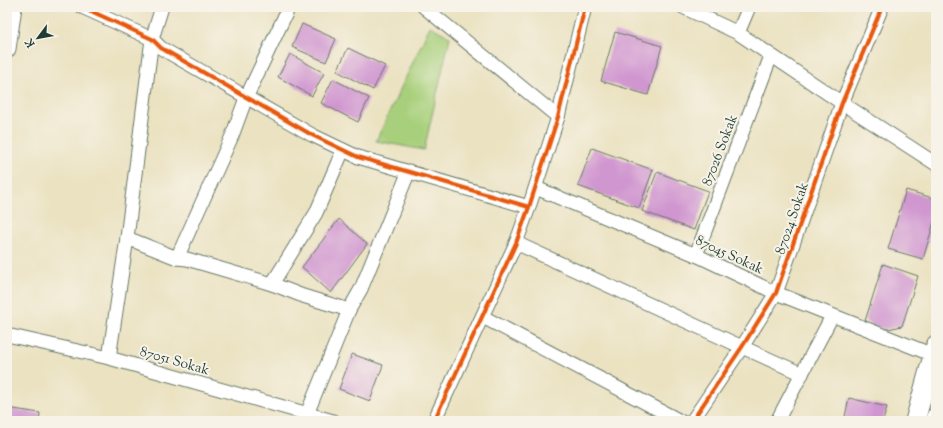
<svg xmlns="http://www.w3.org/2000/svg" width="943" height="428" viewBox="0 0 943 428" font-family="'Sorts Mill Goudy',serif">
<rect width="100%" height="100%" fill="#f7f3e8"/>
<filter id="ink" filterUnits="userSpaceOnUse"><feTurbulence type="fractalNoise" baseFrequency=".025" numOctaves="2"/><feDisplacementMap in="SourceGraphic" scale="8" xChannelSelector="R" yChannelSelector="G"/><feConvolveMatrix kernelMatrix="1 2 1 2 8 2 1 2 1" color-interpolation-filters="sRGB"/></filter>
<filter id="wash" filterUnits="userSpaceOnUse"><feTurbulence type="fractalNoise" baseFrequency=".012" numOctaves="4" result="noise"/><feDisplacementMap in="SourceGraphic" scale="16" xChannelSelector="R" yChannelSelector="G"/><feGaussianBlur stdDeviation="0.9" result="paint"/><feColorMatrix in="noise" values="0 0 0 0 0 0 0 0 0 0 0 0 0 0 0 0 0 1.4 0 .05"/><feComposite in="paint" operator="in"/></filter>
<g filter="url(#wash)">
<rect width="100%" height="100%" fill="#ebe2c1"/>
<path fill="#a8d07b" stroke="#648658" d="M 430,26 L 450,37 L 424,150 L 376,141 Z"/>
<g id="blocks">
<g fill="#d096d0">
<path d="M 302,24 L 336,39 L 326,62 L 292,47 Z"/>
<path d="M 615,32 L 662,46 L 648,95 L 601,81 Z"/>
<path d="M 348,48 L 385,66 L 373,90 L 337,71 Z"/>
<path d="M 290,54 L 324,73 L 312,96 L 278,77 Z"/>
<path d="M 333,79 L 369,98 L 358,122 L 321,103 Z"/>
<path d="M 592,148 L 653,170 L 639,208 L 578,186 Z"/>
<path d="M 657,172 L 708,191 L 694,230 L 642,211 Z"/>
<path d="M 906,190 L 936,199 L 936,215 L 923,259 L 888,249 Z"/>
<path d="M 339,219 L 367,244 L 331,293 L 302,267 Z"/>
<path d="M 883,264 L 918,276 L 902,326 L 888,329 L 876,328 L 865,321 Z"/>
<path d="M 352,354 L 383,365 L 370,401 L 339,389 Z"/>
<path d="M 849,398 L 887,407 L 883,421 L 844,421 Z"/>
<path d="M 7,408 L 40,413 L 39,421 L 7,421 Z"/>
</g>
</g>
</g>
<g filter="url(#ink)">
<use href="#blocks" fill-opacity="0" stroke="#667765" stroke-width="1"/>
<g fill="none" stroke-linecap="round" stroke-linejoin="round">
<g stroke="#667765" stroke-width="15">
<g id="minor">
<path d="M 82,7 L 152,39 L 161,48 L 312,135 L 358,157 L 529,207"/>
<path d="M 424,7 L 558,117"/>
<path d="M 683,7 L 738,33 L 842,103 L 936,164"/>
<path d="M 738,33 L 749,7"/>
<path d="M 536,188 L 696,255 L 776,293 L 933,355"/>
<path d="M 127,238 L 177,258 L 187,259 L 272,284 L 303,296 L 349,310"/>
<path d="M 516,243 L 742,347 L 802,374"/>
<path d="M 696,255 L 771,56"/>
<path d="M 177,258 L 232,136 L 246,98 L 289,7"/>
<path d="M 272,284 L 316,213 L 343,150"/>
<path d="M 483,317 L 680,421"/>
<path d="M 7,335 L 109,358 L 333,421"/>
<path d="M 109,358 L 127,238 L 152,39 L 162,7"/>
<path d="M 307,414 L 349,310 L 361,289 L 409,171"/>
<path d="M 434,421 L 516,243 L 529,207 L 558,117 L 585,7"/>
<path d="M 692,421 L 742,347 L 776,293 L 842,103 L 882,7"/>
<path d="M 777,421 L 832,316"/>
</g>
</g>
<g stroke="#667765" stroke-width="19">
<path id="tertiary" d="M 7,49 L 13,7"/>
</g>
<g stroke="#667765" stroke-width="21">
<g id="secondary">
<path d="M 915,421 L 936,345"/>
<path d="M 935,421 L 936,417"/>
</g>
</g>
<use href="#minor" stroke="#fff" stroke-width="13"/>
<use href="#tertiary" stroke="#fff" stroke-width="17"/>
<use href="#secondary" stroke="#fff" stroke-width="19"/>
<g stroke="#f7f3e8" stroke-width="6">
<g id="cycleway">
<path d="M 82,7 L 152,39 L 161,48 L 312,135 L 358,157 L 529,207"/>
<path d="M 434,421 L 516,243 L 529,207 L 558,117 L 585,7"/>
<path d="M 692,421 L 742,347 L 776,293 L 842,103 L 882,7"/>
</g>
</g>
<use href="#cycleway" stroke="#e8590c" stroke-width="4"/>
</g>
</g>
<g text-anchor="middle" stroke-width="4" stroke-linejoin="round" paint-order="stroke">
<g font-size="14" fill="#1f3d34" stroke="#f7f3e8">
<text transform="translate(719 150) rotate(-69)" y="5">87026 Sokak</text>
<text transform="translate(791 218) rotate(-71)" y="5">87024 Sokak</text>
<text transform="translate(730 254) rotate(25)" y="5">87045 Sokak</text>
<text transform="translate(175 360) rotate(16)" y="5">87051 Sokak</text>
</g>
</g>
<rect width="943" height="428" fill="none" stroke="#f7f3e8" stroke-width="24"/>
<g transform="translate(38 38) rotate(238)" stroke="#f7f3e8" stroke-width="3" paint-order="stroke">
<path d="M0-3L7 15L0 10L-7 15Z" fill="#1f3d34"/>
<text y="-6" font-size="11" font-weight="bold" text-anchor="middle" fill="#1f3d34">K</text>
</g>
</svg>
